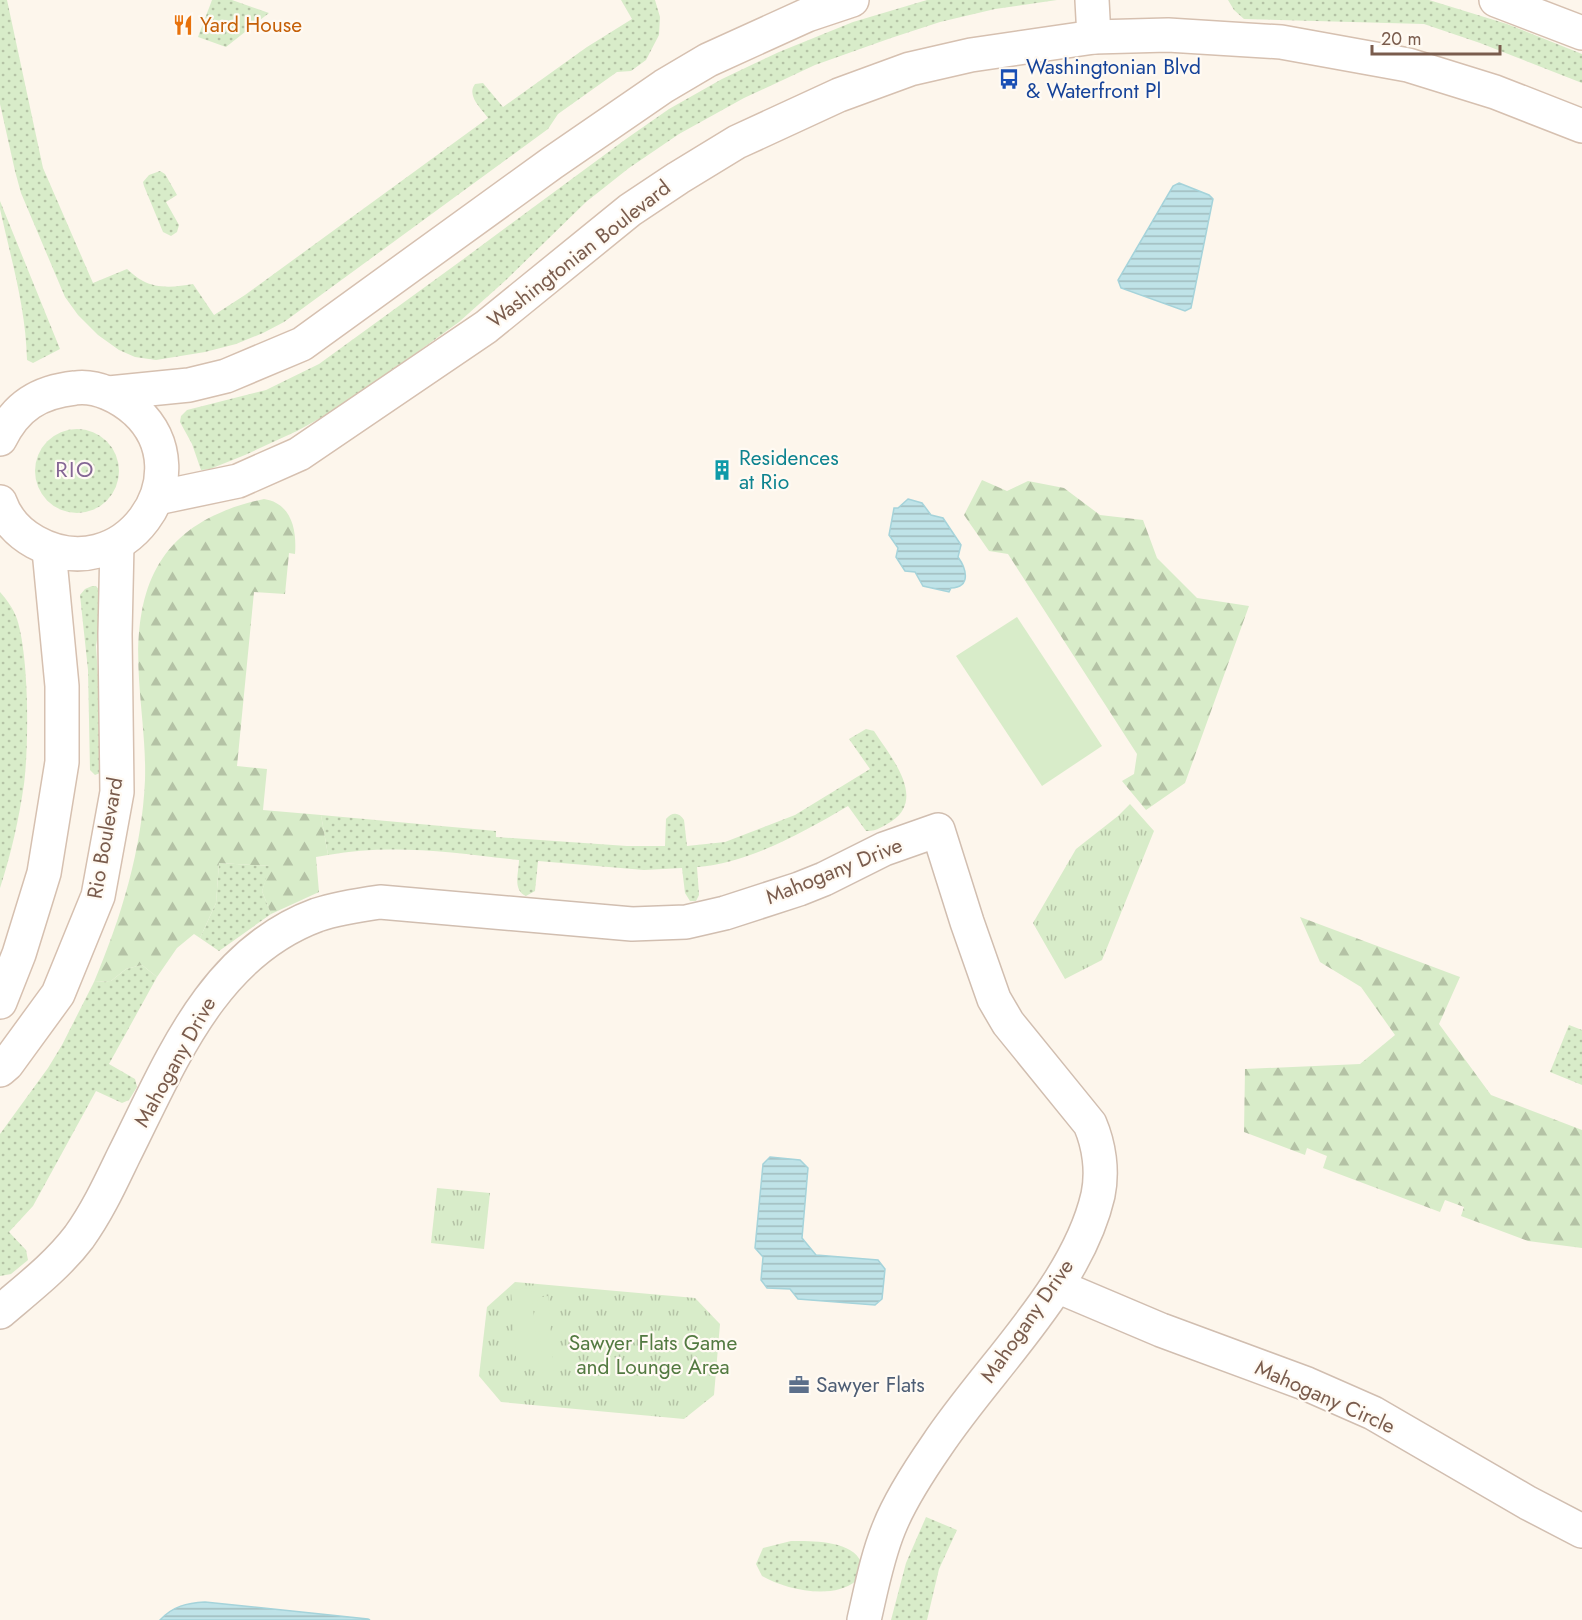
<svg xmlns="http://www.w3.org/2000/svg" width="1582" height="1620" viewBox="0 0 1582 1620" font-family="Jost,sans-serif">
<defs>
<pattern id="grass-dots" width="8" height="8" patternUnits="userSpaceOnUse" patternTransform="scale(1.5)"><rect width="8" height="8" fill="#d8ecc9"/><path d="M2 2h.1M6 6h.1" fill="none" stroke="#b4c2a5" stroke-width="1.8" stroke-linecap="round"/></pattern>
<pattern id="forest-firs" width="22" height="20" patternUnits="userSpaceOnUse" patternTransform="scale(1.5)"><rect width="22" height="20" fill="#d8ecc9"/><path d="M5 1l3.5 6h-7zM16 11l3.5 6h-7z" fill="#b4c2a5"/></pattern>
<pattern id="park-tufts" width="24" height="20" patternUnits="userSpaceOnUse" patternTransform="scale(1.5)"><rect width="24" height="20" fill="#d8ecc9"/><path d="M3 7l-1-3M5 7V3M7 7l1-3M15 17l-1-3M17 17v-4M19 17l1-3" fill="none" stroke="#b4c2a5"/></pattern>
<pattern id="water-rules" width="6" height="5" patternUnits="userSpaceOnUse" patternTransform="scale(1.5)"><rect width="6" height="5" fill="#bfe3e8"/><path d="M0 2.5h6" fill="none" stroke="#a0bbbe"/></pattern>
</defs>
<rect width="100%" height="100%" fill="#fdf6ec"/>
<g fill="url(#grass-dots)">
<path d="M 0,0 L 7,0 L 43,168 L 93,283 L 127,269 C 132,273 137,278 143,281 C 158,289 176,287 193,284 L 214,315 L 245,295 L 488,118 C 482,109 466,96 475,84 L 483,83 L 503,107 L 587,47 L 632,19 L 621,0 L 655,0 L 660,17 L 659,35 L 646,60 L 631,71 L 617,72 L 558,114 L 548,129 L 284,322 L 263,333 L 236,344 L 205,352 L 156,360 L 135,357 L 119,350 L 98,335 L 78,315 L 65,297 L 21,193 L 15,171 L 0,104 Z"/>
<path d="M 212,0 L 232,0 L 269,13 L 226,47 L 198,37 Z"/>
<path d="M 927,0 L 1057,0 L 995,9 L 940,22 L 891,38 L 815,65 L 744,98 L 679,134 L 629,168 L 586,202 L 506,280 L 459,322 L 344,405 L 297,431 L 245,455 L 210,469 L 201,470 L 192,444 L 180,422 L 181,416 L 187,410 L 266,390 L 319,364 L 458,263 L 626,139 L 669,109 L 722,79 L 779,52 L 853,22 Z"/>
<path d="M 1228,0 L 1429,0 L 1507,24 L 1582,54 L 1582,83 L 1480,43 L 1424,24 L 1244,19 L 1234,10 Z"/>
<path d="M 160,171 L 165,174 L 177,195 L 166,202 L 179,225 L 177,232 L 171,236 L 163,232 L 144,186 L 143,182 L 149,175 Z"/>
<path d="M 0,201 L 60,349 L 33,363 L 27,360 C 26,308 11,259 0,209 Z"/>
<circle cx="77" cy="471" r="42"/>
<path d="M 92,586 L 96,586 L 104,596 L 96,646 L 104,768 L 100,773 L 95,775 L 90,770 L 88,670 L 80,595 L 85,589 Z"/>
<path d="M 0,592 C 7,600 13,608 17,619 C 29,657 29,744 24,784 C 19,819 11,854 0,888 Z"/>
<path d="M 866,729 L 874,731 C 889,755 927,797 892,821 C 884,826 875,832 866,831 L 848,806 C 804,832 749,863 697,867 L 699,895 L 696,901 L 690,901 L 685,893 L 682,868 L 644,870 L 538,861 L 535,891 L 526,896 C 512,890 519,872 519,860 C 456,853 392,843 328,855 L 321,815 L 496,831 L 496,837 L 627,846 L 665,846 L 666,819 C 672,812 679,812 684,820 L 687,846 L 725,842 L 795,815 L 870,769 L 849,739 Z"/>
<path d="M 219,863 L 271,866 L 262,891 L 271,914 L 219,951 L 200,938 L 216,903 Z"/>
<path d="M 142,965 L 157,977 L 109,1064 L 135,1079 L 137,1087 L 129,1100 L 122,1103 L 96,1091 L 33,1206 L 9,1232 L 26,1250 L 28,1260 L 11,1274 L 0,1276 L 0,1134 L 48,1068 L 62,1045 L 94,982 L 111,981 L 126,969 Z"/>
<path d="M 1569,1025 L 1582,1030 L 1582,1085 L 1550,1072 Z"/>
<path d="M 926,1517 L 957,1530 L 939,1569 L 927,1620 L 891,1620 L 906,1563 Z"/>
<path d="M 791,1541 C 810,1541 852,1540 861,1562 L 856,1581 C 833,1600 786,1590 762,1576 L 756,1564 L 763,1548 Z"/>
</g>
<g fill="url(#forest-firs)">
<path d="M 982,480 L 1007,491 L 1028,481 L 1064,488 L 1100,515 L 1143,520 L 1157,558 L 1197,598 L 1249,606 L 1185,783 L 1146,810 L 1122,781 L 1134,774 L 1137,754 L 1008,554 L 989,551 L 964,515 Z"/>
<path d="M 264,499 C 291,503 297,529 295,554 L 289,553 L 285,594 L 254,592 L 237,766 L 267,769 L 263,810 L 321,815 L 328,855 L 316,857 L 319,892 L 271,914 L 262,891 L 270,866 L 219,863 L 216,903 L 200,938 L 194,934 L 177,948 L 157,977 L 142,965 L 126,969 L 111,981 L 94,982 C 121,918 142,850 145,780 C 146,746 141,713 139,679 C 133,580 163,521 264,499 Z"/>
<path d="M 1300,917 L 1460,977 L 1439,1024 L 1491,1095 L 1582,1130 L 1582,1248 L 1528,1241 L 1461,1216 L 1464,1207 L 1445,1200 L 1440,1212 L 1323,1168 L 1327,1156 L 1307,1148 L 1305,1155 L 1244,1132 L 1245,1069 L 1360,1064 L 1395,1035 L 1361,987 L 1320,962 Z"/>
</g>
<g fill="url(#park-tufts)">
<path d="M 1130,804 L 1154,831 L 1102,960 L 1065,979 L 1033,923 L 1076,849 L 1118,816 Z"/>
<path d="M 437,1188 L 490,1193 L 484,1249 L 431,1243 Z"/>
<path d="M 515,1282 L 695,1298 L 720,1324 L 714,1395 L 684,1419 L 501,1402 L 479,1376 L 487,1307 Z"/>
</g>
<g fill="#d8ecc9">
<path d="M 1017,617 L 1102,746 L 1042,786 L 956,656 Z"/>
<path d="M 531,1288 L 539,1368 L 517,1370 L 511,1290 Z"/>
<path d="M 548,1296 L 554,1373 L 543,1374 L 537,1298 Z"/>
</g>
<g fill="url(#water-rules)" stroke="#a5d3da" stroke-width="1.5">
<path d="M 1179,183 L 1209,195 L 1213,199 L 1191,308 L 1185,311 L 1121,288 L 1118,280 L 1173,186 Z"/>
<path d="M 908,499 L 922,503 L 931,515 L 943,518 L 961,545 L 958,557 C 966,568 972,587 951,588 L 949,592 L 923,586 L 915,572 L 905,571 L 896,557 L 898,548 L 889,535 L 894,508 L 898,508 Z"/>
<path d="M 770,1157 L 800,1160 L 808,1168 L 802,1238 L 816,1255 L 878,1260 L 885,1269 L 882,1299 L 875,1305 L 798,1299 L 790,1289 L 767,1288 L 761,1280 L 763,1257 L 755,1248 L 763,1164 Z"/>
<path d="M 205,1602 L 368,1619 L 370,1620 L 160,1620 C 173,1606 187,1603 205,1602 Z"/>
</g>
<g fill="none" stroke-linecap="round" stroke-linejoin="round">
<g stroke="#d1beb0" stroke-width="36">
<g id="street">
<path d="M 1057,1286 L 1161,1330 L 1307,1384 L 1373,1413 L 1528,1503 L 1582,1531"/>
<path d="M 0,1312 C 28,1288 57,1266 79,1237 C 97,1212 110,1184 123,1157 C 170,1064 211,954 317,915 C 338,908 359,905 380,902 L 632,924 L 686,922 L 725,913 L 799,889 L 824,879 L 884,849 L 938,830 L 967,922 L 994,999 L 1008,1023 L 1090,1124 C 1099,1145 1103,1171 1098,1195 C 1077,1287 988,1368 937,1445 C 919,1471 900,1500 889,1528 C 877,1557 871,1590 864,1620"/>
</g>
</g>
<g stroke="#d6c0b0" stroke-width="36">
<g id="secondary">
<path d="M 1092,0 L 1094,37"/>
<path d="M 1496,0 L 1582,33"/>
<path d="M 109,393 L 189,385 L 226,376 L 302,344 L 552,163 L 664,86 L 708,60 L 807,15 L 852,0"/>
<path d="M 0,439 C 16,406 39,392 75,388 C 97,385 120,397 136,411 C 205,475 123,591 35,542 C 19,533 6,519 0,502"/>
<path d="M 157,498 L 238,481 L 299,454 L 486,327 L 630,210 L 678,178 L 737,142 L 839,95 L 910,69 L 971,55 L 1094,37 L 1168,35 L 1281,42 L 1408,65 L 1495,92 L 1582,126"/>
<path d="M 0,1002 L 19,954 L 44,873 L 62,762 L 62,686 L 49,550"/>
<path d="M 0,1070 L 7,1064 L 58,994 L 98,896 L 117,792 L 115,634 L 117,544"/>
</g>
</g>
<use href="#street" stroke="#fff" stroke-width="33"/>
<use href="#secondary" stroke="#fff" stroke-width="33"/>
</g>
<defs>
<g id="restaurant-bare" transform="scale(1.62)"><path d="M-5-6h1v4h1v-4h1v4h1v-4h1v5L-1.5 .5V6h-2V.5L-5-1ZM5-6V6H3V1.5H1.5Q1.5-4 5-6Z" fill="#e8710a" stroke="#fffaf3" stroke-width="2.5" paint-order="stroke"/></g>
<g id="bus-bare" transform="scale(1.62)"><path d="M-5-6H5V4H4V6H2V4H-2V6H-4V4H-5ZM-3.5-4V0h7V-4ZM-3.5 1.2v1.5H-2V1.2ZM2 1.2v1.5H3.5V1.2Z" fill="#1a4fb4" stroke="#fffaf3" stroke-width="2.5" paint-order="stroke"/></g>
<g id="building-bare" transform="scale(1.62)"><path d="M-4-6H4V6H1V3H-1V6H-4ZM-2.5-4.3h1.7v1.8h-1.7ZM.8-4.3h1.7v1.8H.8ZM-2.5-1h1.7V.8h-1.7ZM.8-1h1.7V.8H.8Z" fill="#0f9aa8" stroke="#fffaf3" stroke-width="2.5" paint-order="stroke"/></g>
<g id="office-bare" transform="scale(1.62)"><path d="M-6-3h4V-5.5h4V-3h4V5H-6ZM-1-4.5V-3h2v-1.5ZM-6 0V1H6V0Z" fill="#5c6f8a" stroke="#fffaf3" stroke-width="2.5" paint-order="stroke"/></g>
</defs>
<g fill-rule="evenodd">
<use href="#restaurant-bare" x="183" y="25"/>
<use href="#bus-bare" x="1009" y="79"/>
<use href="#building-bare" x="722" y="470"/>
<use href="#office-bare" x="799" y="1385"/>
</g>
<g text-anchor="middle" stroke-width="4.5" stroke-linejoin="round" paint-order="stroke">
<g font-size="21" fill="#c56008" stroke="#fffaf3" text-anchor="start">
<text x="200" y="32">Yard House</text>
</g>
<g font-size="21" fill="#164399" stroke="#fffaf3" text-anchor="start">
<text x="1026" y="74">Washingtonian Blvd<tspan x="1026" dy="24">&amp; Waterfront Pl</tspan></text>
</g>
<g font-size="21" fill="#7a5c4d" stroke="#fffaf3">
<text transform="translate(579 254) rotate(-38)" y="7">Washingtonian Boulevard</text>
<text transform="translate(105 838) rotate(-80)" y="7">Rio Boulevard</text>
<text transform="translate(834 871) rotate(-22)" y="7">Mahogany Drive</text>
<text transform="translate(175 1062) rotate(-61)" y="7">Mahogany Drive</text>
<text transform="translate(1027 1321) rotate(-55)" y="7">Mahogany Drive</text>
<text transform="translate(1325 1397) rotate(24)" y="7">Mahogany Circle</text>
</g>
<g font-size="21" fill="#0d838f" stroke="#fffaf3" text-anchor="start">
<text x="739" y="465">Residences<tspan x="739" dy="24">at Rio</tspan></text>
</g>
<g font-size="21" fill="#537a41" stroke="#fffaf3">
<text x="653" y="1350">Sawyer Flats Game<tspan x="653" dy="24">and Lounge Area</tspan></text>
</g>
<g font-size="21" fill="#4e5e75" stroke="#fffaf3" text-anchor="start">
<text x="816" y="1392">Sawyer Flats</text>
</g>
<g font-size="22" letter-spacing="1.5" fill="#846695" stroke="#fffaf3">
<text x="75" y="477">RIO</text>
</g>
</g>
<path d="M1372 45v9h128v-9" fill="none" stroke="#7a5c4d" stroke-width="3"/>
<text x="1381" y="45" font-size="18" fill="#7a5c4d" stroke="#fffaf3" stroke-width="4.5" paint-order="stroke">20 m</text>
</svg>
